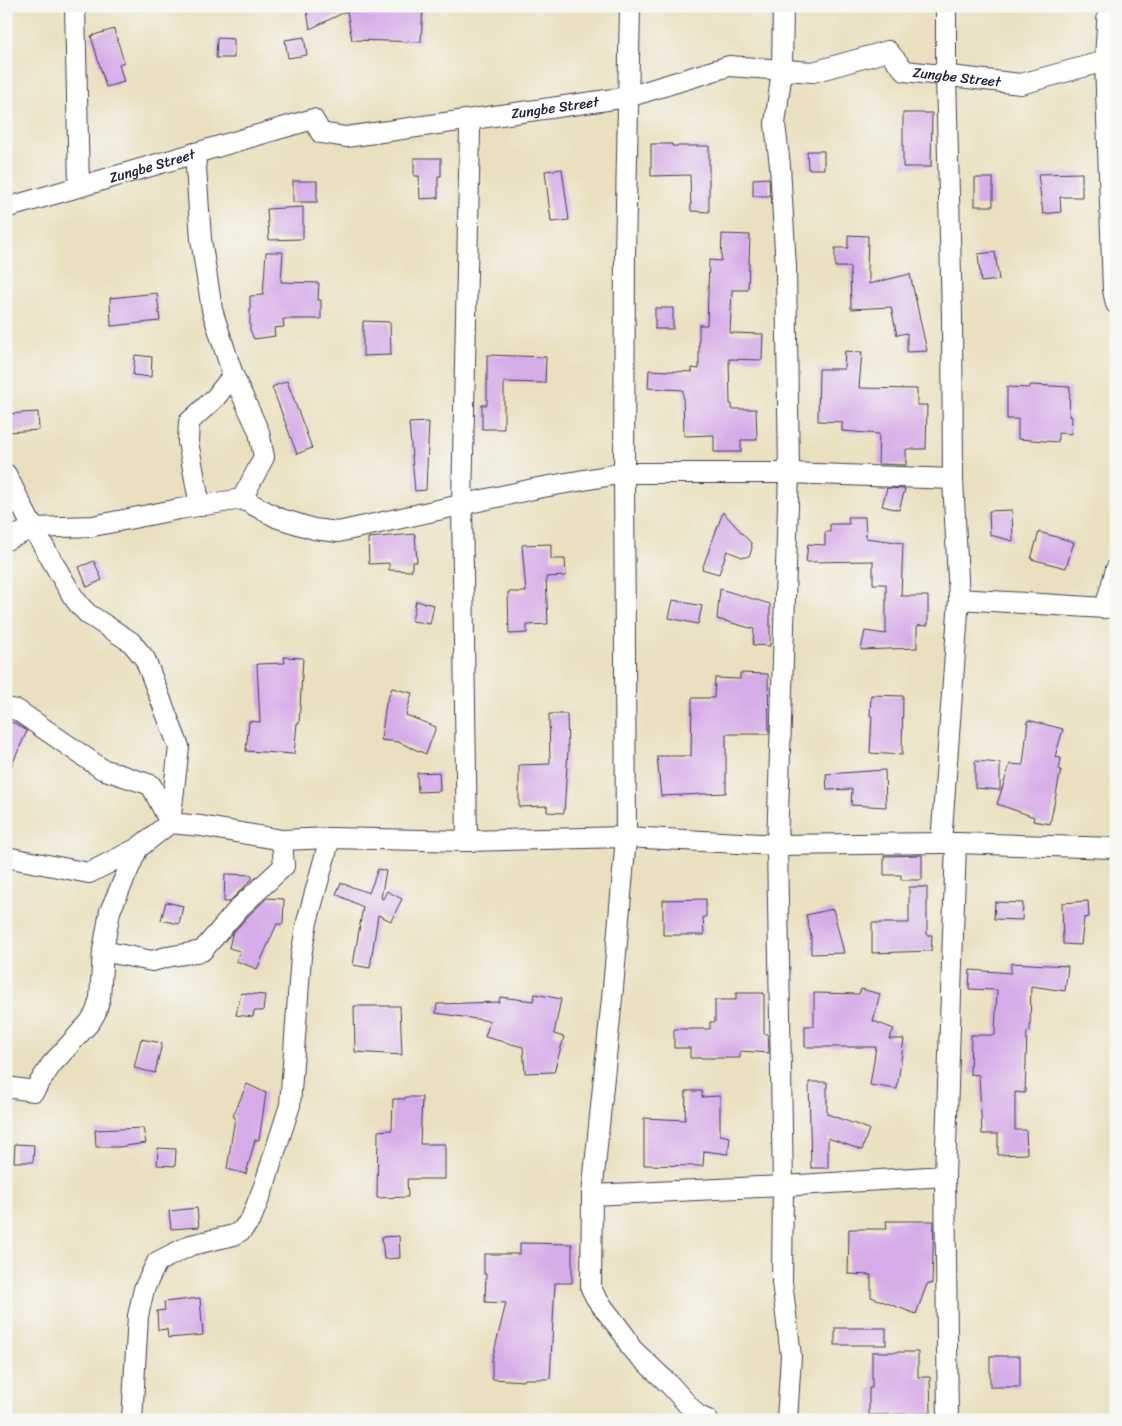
<svg xmlns="http://www.w3.org/2000/svg" width="1122" height="1426" viewBox="0 0 1122 1426" font-family="Sriracha,sans-serif">
<rect width="100%" height="100%" fill="#f6f6f2"/>
<filter id="ink" filterUnits="userSpaceOnUse"><feTurbulence type="fractalNoise" baseFrequency=".02" numOctaves="2"/><feDisplacementMap in="SourceGraphic" scale="10" xChannelSelector="R" yChannelSelector="G"/><feConvolveMatrix kernelMatrix="1 2 1 2 8 2 1 2 1" color-interpolation-filters="sRGB"/></filter>
<filter id="wash" filterUnits="userSpaceOnUse"><feTurbulence type="fractalNoise" baseFrequency=".0096" numOctaves="4" result="noise"/><feDisplacementMap in="SourceGraphic" scale="20" xChannelSelector="R" yChannelSelector="G"/><feGaussianBlur stdDeviation="1.12" result="paint"/><feColorMatrix in="noise" values="0 0 0 0 0 0 0 0 0 0 0 0 0 0 0 0 0 1.4 0 .05"/><feComposite in="paint" operator="in"/></filter>
<g filter="url(#wash)">
<rect width="100%" height="100%" fill="#eae0bf"/>
<g id="blocks">
<g fill="#d6ace8">
<path d="M 306,6 L 423,6 L 421,42 L 352,40 L 347,11 L 310,29 Z"/>
<path d="M 114,29 L 124,62 L 119,64 L 124,82 L 106,87 L 91,36 Z"/>
<path d="M 304,37 L 307,55 L 288,58 L 285,40 Z"/>
<path d="M 217,38 L 234,39 L 234,58 L 216,58 Z"/>
<path d="M 903,113 L 932,113 L 931,167 L 903,167 Z"/>
<path d="M 651,144 L 672,144 L 672,146 L 709,146 L 709,212 L 691,211 L 690,175 L 651,176 Z"/>
<path d="M 807,151 L 824,151 L 824,169 L 808,169 Z"/>
<path d="M 414,158 L 441,158 L 441,176 L 438,176 L 438,198 L 420,199 L 419,176 L 414,176 Z"/>
<path d="M 562,169 L 569,220 L 551,222 L 545,171 Z"/>
<path d="M 1082,173 L 1082,197 L 1060,197 L 1061,212 L 1043,214 L 1038,174 Z"/>
<path d="M 769,178 L 770,196 L 753,196 L 753,179 Z"/>
<rect x="975" y="178" width="18" height="28"/>
<rect x="293" y="181" width="24" height="21"/>
<path d="M 303,207 L 303,239 L 269,240 L 267,209 Z"/>
<path d="M 722,234 L 750,235 L 748,290 L 732,290 L 730,333 L 763,334 L 762,360 L 729,359 L 730,404 L 732,404 L 732,409 L 756,409 L 757,440 L 741,440 L 741,452 L 714,452 L 714,435 L 684,436 L 683,390 L 648,388 L 649,370 L 692,372 L 692,368 L 699,369 L 699,325 L 707,325 L 709,260 L 721,261 Z"/>
<path d="M 848,235 L 868,236 L 867,272 L 869,271 L 869,284 L 910,274 L 927,351 L 907,352 L 907,333 L 897,335 L 891,307 L 851,309 L 850,267 L 835,267 L 835,248 L 848,248 Z"/>
<path d="M 266,252 L 283,252 L 281,282 L 319,283 L 318,300 L 321,300 L 321,319 L 283,319 L 284,327 L 274,328 L 275,336 L 254,339 L 250,330 L 250,296 L 263,295 Z"/>
<path d="M 995,252 L 999,280 L 981,282 L 978,254 Z"/>
<path d="M 157,293 L 160,321 L 111,326 L 110,298 Z"/>
<rect x="655" y="308" width="18" height="21"/>
<path d="M 363,321 L 390,322 L 391,355 L 363,356 Z"/>
<path d="M 845,351 L 862,352 L 859,388 L 917,389 L 917,405 L 927,405 L 926,449 L 906,449 L 906,465 L 878,464 L 879,434 L 842,431 L 842,422 L 818,421 L 819,369 L 844,369 Z"/>
<path d="M 135,355 L 152,357 L 151,377 L 133,375 Z"/>
<path d="M 487,355 L 546,357 L 545,383 L 504,382 L 504,429 L 482,429 L 482,405 L 487,405 Z"/>
<path d="M 287,381 L 312,448 L 297,454 L 272,387 Z"/>
<path d="M 1030,385 L 1070,387 L 1069,416 L 1072,417 L 1071,434 L 1058,433 L 1058,442 L 1018,439 L 1018,419 L 1007,419 L 1007,387 L 1030,388 Z"/>
<path d="M 38,412 L 39,430 L 7,432 L 6,414 Z"/>
<path d="M 429,422 L 426,490 L 415,491 L 409,423 Z"/>
<path d="M 887,488 L 905,489 L 899,510 L 882,506 Z"/>
<path d="M 1012,510 L 1013,541 L 990,535 L 989,511 Z"/>
<path d="M 723,512 L 751,543 L 752,547 L 750,555 L 746,557 L 742,557 L 727,551 L 719,574 L 702,569 Z"/>
<path d="M 848,517 L 865,517 L 866,538 L 903,543 L 901,596 L 928,596 L 928,625 L 917,626 L 917,648 L 861,650 L 865,631 L 886,634 L 886,584 L 873,584 L 873,561 L 806,562 L 808,544 L 825,545 L 825,532 L 830,532 L 830,524 L 849,524 Z"/>
<path d="M 1039,532 L 1074,542 L 1066,568 L 1031,559 Z"/>
<path d="M 415,534 L 417,562 L 412,562 L 412,571 L 389,570 L 389,563 L 369,564 L 368,538 Z"/>
<path d="M 551,544 L 551,559 L 565,559 L 566,576 L 546,577 L 548,624 L 527,625 L 527,633 L 509,634 L 508,592 L 526,592 L 522,545 Z"/>
<path d="M 94,561 L 102,580 L 87,587 L 79,567 Z"/>
<path d="M 720,589 L 770,604 L 770,646 L 753,645 L 754,629 L 717,619 Z"/>
<path d="M 673,600 L 702,606 L 698,624 L 669,618 Z"/>
<path d="M 416,601 L 434,605 L 430,624 L 412,621 Z"/>
<path d="M 284,657 L 303,658 L 299,724 L 297,723 L 294,754 L 246,751 L 249,721 L 260,722 L 257,664 L 285,663 Z"/>
<path d="M 740,673 L 768,674 L 769,734 L 726,734 L 726,793 L 661,796 L 657,756 L 691,756 L 692,698 L 714,698 L 715,678 L 740,679 Z"/>
<path d="M 392,688 L 412,693 L 406,715 L 436,727 L 426,754 L 398,742 L 381,740 L 386,703 Z"/>
<path d="M 871,695 L 903,696 L 902,755 L 870,753 L 872,716 L 870,716 Z"/>
<path d="M 549,714 L 567,714 L 568,750 L 564,813 L 547,812 L 547,806 L 519,807 L 519,765 L 550,764 Z"/>
<path d="M 6,720 L 16,724 L 27,731 L 6,778 Z"/>
<path d="M 1028,720 L 1063,729 L 1055,757 L 1061,758 L 1059,770 L 1061,770 L 1050,824 L 1033,821 L 1034,817 L 997,804 L 1010,764 L 1023,765 Z"/>
<path d="M 975,761 L 1000,763 L 1000,790 L 975,788 Z"/>
<path d="M 885,770 L 886,807 L 851,805 L 852,789 L 827,790 L 826,774 Z"/>
<path d="M 439,772 L 440,791 L 418,792 L 417,773 Z"/>
<path d="M 922,855 L 922,880 L 901,880 L 901,875 L 884,875 L 884,856 Z"/>
<path d="M 378,869 L 386,871 L 381,898 L 383,899 L 387,891 L 402,899 L 391,921 L 378,915 L 370,968 L 353,965 L 363,907 L 336,894 L 341,883 L 369,893 Z"/>
<path d="M 225,874 L 252,875 L 252,879 L 229,902 L 224,902 Z"/>
<path d="M 909,887 L 927,887 L 927,935 L 932,935 L 931,951 L 872,953 L 872,923 L 909,923 Z"/>
<path d="M 267,898 L 284,899 L 283,924 L 277,924 L 257,969 L 236,961 L 240,951 L 229,948 L 232,934 L 249,915 Z"/>
<path d="M 706,899 L 706,917 L 703,917 L 704,935 L 663,935 L 663,900 Z"/>
<path d="M 1088,901 L 1089,917 L 1084,918 L 1081,945 L 1063,944 L 1062,903 Z"/>
<path d="M 166,902 L 183,906 L 179,924 L 161,920 Z"/>
<path d="M 995,902 L 1023,903 L 1022,920 L 994,919 Z"/>
<path d="M 833,909 L 844,953 L 811,954 L 811,936 L 806,915 Z"/>
<path d="M 1011,963 L 1068,966 L 1065,991 L 1031,986 L 1030,1032 L 1027,1031 L 1025,1093 L 1015,1092 L 1015,1130 L 1026,1130 L 1027,1154 L 998,1155 L 998,1134 L 982,1134 L 979,1075 L 970,1074 L 971,1035 L 995,1035 L 997,990 L 969,989 L 970,970 L 1011,973 Z"/>
<path d="M 861,989 L 880,994 L 873,1021 L 894,1029 L 889,1039 L 904,1039 L 897,1089 L 870,1085 L 876,1047 L 805,1047 L 805,1026 L 814,1026 L 814,993 L 859,994 Z"/>
<path d="M 241,993 L 265,995 L 263,1011 L 254,1011 L 253,1017 L 236,1015 Z"/>
<path d="M 736,993 L 764,993 L 764,1034 L 768,1034 L 769,1053 L 740,1051 L 740,1058 L 690,1058 L 690,1048 L 674,1048 L 674,1029 L 710,1029 L 710,1022 L 715,1022 L 715,1000 L 736,1000 Z"/>
<path d="M 535,994 L 561,999 L 554,1034 L 564,1037 L 554,1072 L 525,1073 L 523,1047 L 485,1037 L 490,1021 L 436,1013 L 437,1004 L 499,1002 L 500,997 L 533,1001 Z"/>
<path d="M 354,1006 L 400,1006 L 402,1055 L 355,1052 Z"/>
<path d="M 141,1039 L 162,1043 L 155,1073 L 134,1068 Z"/>
<path d="M 809,1082 L 827,1082 L 827,1114 L 869,1129 L 862,1150 L 828,1138 L 828,1168 L 811,1168 Z"/>
<path d="M 247,1084 L 266,1093 L 259,1140 L 255,1140 L 246,1174 L 227,1169 L 235,1117 L 233,1116 Z"/>
<path d="M 686,1091 L 702,1091 L 702,1097 L 720,1096 L 720,1135 L 730,1137 L 728,1154 L 704,1151 L 703,1166 L 644,1165 L 644,1118 L 685,1120 Z"/>
<path d="M 405,1097 L 422,1097 L 420,1144 L 445,1144 L 445,1179 L 407,1179 L 408,1197 L 377,1198 L 378,1131 L 392,1130 L 393,1099 L 405,1099 Z"/>
<path d="M 143,1128 L 146,1143 L 119,1147 L 96,1147 L 95,1130 Z"/>
<path d="M 15,1144 L 34,1145 L 33,1162 L 14,1162 Z"/>
<path d="M 158,1148 L 176,1149 L 175,1166 L 157,1165 Z"/>
<path d="M 197,1208 L 199,1227 L 171,1229 L 169,1211 Z"/>
<path d="M 886,1221 L 934,1221 L 932,1284 L 927,1284 L 916,1314 L 871,1297 L 871,1275 L 848,1274 L 849,1229 L 887,1229 Z"/>
<path d="M 399,1236 L 400,1258 L 384,1259 L 382,1237 Z"/>
<path d="M 520,1243 L 572,1244 L 572,1283 L 555,1283 L 550,1379 L 524,1379 L 524,1381 L 492,1379 L 492,1360 L 506,1303 L 485,1302 L 486,1274 L 484,1274 L 484,1254 L 520,1254 Z"/>
<path d="M 200,1298 L 203,1335 L 168,1338 L 167,1329 L 158,1330 L 157,1311 L 165,1310 L 164,1302 Z"/>
<rect x="835" y="1328" width="51" height="17"/>
<path d="M 872,1352 L 918,1352 L 918,1377 L 930,1377 L 931,1413 L 869,1415 L 869,1388 L 872,1388 Z"/>
<rect x="990" y="1356" width="30" height="31"/>
</g>
</g>
</g>
<g filter="url(#ink)">
<use href="#blocks" fill-opacity="0" stroke="#403e4f" stroke-width="1"/>
<g fill="none" stroke-linecap="round" stroke-linejoin="round">
<g stroke="#403e4f" stroke-width="22">
<g id="street">
<path d="M 75,6 L 79,187"/>
<path d="M 946,6 L 946,75 L 952,316 L 953,479 L 959,599"/>
<path d="M 1108,6 L 1105,61 L 1113,290 L 1116,304"/>
<path d="M 195,153 L 201,239 L 212,310 L 233,375 L 216,397 L 189,422 L 188,442 L 200,506"/>
<path id="s1" d="M 6,208 L 313,119 L 321,133 L 346,137 L 628,97 L 729,66 L 813,72 L 888,51 L 905,71 L 1021,84 L 1105,61 L 1116,59"/>
<path d="M 233,375 L 259,432 L 264,457 L 242,499"/>
<path d="M 6,474 L 33,528 L 72,595 L 80,606 L 88,614 L 131,642 L 145,659 L 179,747 L 170,823 L 138,848 L 110,911 L 103,951 L 100,998 L 96,1012 L 90,1022 L 51,1065 L 34,1091 L 6,1087"/>
<path d="M 6,540 L 33,528 L 93,526 L 179,509 L 242,499 L 278,518 L 314,529 L 338,532 L 538,488 L 624,473 L 625,255 L 630,6"/>
<path d="M 6,708 L 17,710 L 102,769 L 151,785 L 170,823 L 201,826 L 282,840 L 330,838 L 467,841 L 626,837 L 777,845 L 941,843"/>
<path d="M 467,841 L 462,504 L 470,130"/>
<path d="M 956,843 L 1116,848"/>
<path d="M 6,857 L 89,873 L 138,848"/>
<path d="M 103,951 L 152,961 L 167,957 L 202,951 L 240,907 L 284,866 L 282,840"/>
<path d="M 592,1195 L 783,1186 L 945,1176"/>
<path d="M 132,1420 L 138,1316 L 144,1289 L 157,1262 L 191,1245 L 234,1235 L 242,1230 L 251,1219 L 264,1186 L 290,1105 L 301,956 L 307,922 L 330,838"/>
<path d="M 708,1420 L 697,1415 L 670,1385 L 631,1348 L 625,1336 L 596,1298 L 591,1288 L 592,1195 L 613,988 L 626,837 L 624,473 L 789,473 L 786,267 L 780,166 L 775,124 L 782,70 L 783,6"/>
<path d="M 787,1420 L 791,1356 L 782,1282 L 783,1186 L 777,845 L 789,473 L 953,479"/>
<path d="M 948,1420 L 945,1176 L 956,843 L 941,843 L 959,599 L 1105,608 L 1116,569"/>
</g>
</g>
<use href="#street" stroke="#fff" stroke-width="20"/>
</g>
</g>
<g text-anchor="middle" stroke-width="4" stroke-linejoin="round" paint-order="stroke">
<g font-size="14" fill="#22223b" stroke="#f6f6f2">
<text dy="5" stroke="none"><textPath href="#s1" startOffset="992">Zungbe Street</textPath></text>
<text dy="5" stroke="none"><textPath href="#s1" startOffset="572">Zungbe Street</textPath></text>
<text dy="5" stroke="none"><textPath href="#s1" startOffset="152">Zungbe Street</textPath></text>
</g>
</g>
<rect width="1122" height="1426" fill="none" stroke="#f6f6f2" stroke-width="25"/>
</svg>
